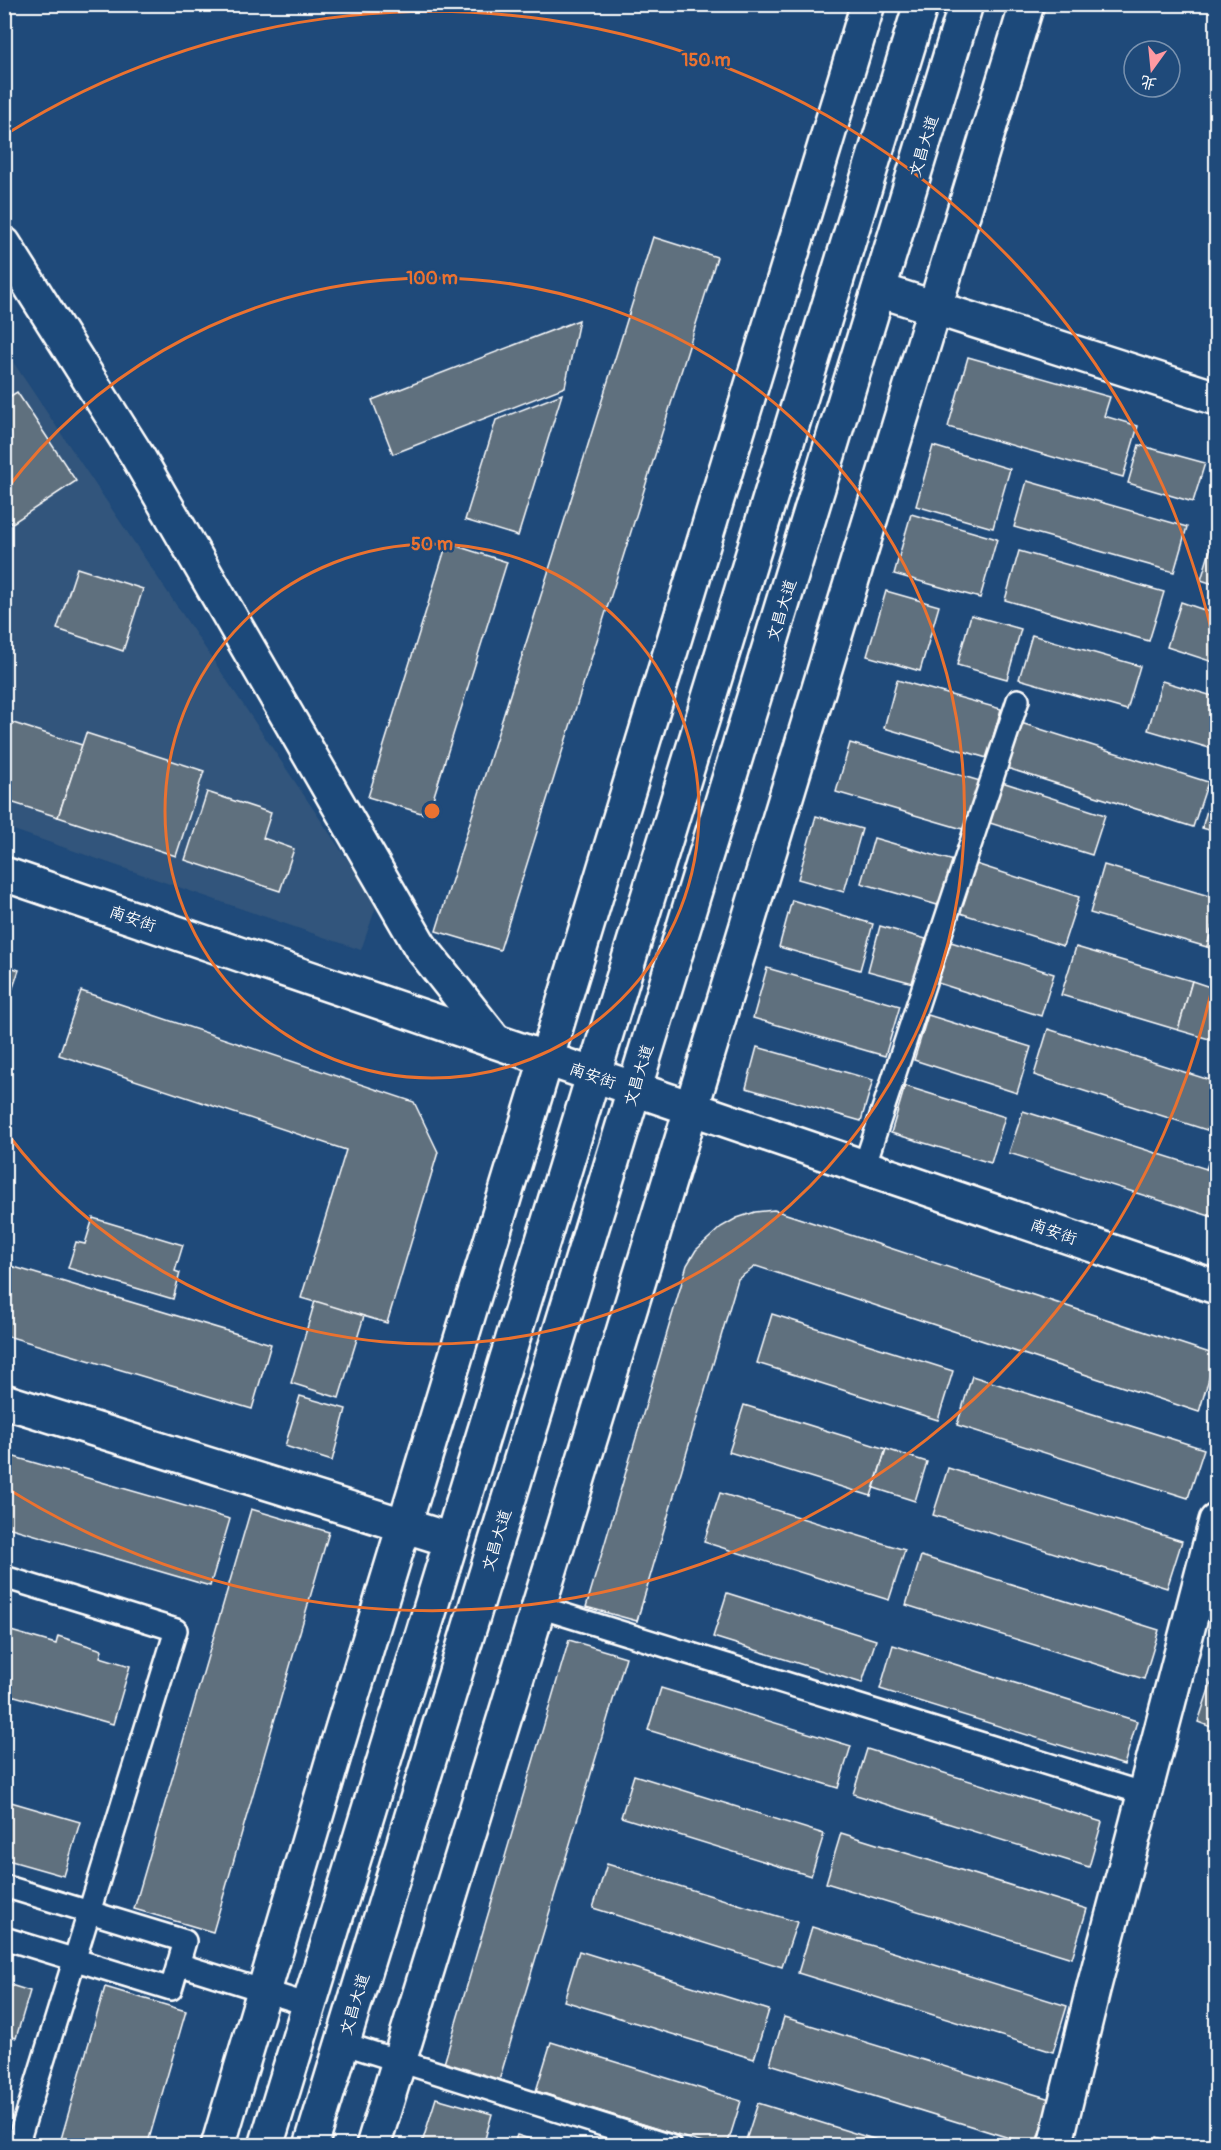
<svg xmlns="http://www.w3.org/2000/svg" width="1221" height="2150" viewBox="0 0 1221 2150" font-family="Pangolin,'LXGW WenKai TC',sans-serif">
<rect width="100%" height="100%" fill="#1f4a7a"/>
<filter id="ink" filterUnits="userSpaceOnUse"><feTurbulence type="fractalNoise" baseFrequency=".0167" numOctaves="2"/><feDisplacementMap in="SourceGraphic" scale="12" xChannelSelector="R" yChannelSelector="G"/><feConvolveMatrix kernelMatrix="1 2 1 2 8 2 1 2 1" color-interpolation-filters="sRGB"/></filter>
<g filter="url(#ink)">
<path fill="#32557b" d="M 13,362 L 377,904 L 361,950 L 5,827 L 4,367 Z"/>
<g fill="#5e6f7e" stroke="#fff" stroke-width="1.5">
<path d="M 653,237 L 717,257 L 500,950 L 436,931 Z"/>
<path d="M 579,320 L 565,387 L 393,454 L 372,400 Z"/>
<path d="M 968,357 L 1110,397 L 1104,416 L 1138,426 L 1123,477 L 948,427 Z"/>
<path d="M 17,392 L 76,481 L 11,524 L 4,514 L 4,400 Z"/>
<path d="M 562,394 L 518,536 L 465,520 L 496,420 Z"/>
<path d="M 1139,445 L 1205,463 L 1193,502 L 1128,483 Z"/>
<path d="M 933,446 L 1010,469 L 993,528 L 916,506 Z"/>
<path d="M 1027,481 L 1187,527 L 1174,572 L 1014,527 Z"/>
<path d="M 911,514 L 997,539 L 980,598 L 894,574 Z"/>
<path d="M 1216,531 L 1216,585 L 1201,580 Z"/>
<path d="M 447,543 L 507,562 L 428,815 L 368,797 Z"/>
<path d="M 1019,551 L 1164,592 L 1149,641 L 1005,600 Z"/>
<path d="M 77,568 L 143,589 L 123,651 L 57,629 Z"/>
<path d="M 886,591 L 939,606 L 920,671 L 867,656 Z"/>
<path d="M 1181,602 L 1216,614 L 1216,663 L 1167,647 Z"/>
<path d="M 971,615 L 1021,629 L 1007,679 L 957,665 Z"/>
<path d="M 1032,635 L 1140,666 L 1127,710 L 1019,679 Z"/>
<path d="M 897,680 L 1001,709 L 987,758 L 884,728 Z"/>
<path d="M 1162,681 L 1216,697 L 1216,750 L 1148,730 Z"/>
<path d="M 4,720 L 82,745 L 58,817 L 4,800 Z"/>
<path d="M 1021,723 L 1208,782 L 1193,827 L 1007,768 Z"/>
<path d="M 86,733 L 204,771 L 176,856 L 58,817 Z"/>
<path d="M 850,743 L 980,781 L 966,830 L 836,792 Z"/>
<path d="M 1002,782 L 1105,815 L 1092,855 L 990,823 Z"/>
<path d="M 207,792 L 271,813 L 263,838 L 294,849 L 280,891 L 185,860 Z"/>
<path d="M 1211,796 L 1216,798 L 1216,832 L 1202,828 Z"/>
<path d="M 816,816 L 862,829 L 844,892 L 798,879 Z"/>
<path d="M 874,838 L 954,861 L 941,906 L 861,883 Z"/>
<path d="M 976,864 L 1079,897 L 1063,946 L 960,913 Z"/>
<path d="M 1104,865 L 1216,898 L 1216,913 L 1207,947 L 1090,913 Z"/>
<path d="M 792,900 L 873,924 L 860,970 L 779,947 Z"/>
<path d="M 1216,913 L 1216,950 L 1207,947 Z"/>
<path d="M 880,926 L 926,939 L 913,983 L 868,971 Z"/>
<path d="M 951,942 L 1054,974 L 1041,1016 L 938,983 Z"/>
<path d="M 1076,947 L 1192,981 L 1178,1030 L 1061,995 Z"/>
<path d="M 4,965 L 19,970 L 4,1014 Z"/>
<path d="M 767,968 L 900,1006 L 885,1056 L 753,1018 Z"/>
<path d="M 1192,981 L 1216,989 L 1216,1041 L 1178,1030 Z"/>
<path d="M 81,991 L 414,1102 L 438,1152 L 387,1323 L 301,1298 L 346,1150 L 59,1055 Z"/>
<path d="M 928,1015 L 1031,1047 L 1017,1093 L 914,1060 Z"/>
<path d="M 1048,1029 L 1216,1082 L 1216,1133 L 1034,1075 Z"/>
<path d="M 757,1047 L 873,1080 L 861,1121 L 746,1088 Z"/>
<path d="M 905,1086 L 1005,1117 L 991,1163 L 891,1133 Z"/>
<path d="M 1023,1111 L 1216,1172 L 1216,1218 L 1009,1153 Z"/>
<path d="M 1214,1146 L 1216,1147 L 1216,1172 L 1206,1169 Z"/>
<path d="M 774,1210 L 1216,1355 L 1199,1412 L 756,1266 L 738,1279 L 637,1621 L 586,1607 L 687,1265 L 696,1250 L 721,1227 L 737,1218 L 755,1212 Z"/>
<path d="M 93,1218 L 183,1245 L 175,1271 L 180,1273 L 173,1299 L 68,1268 L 76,1242 L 85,1244 Z"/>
<path d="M 4,1264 L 271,1344 L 252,1409 L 4,1335 Z"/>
<path d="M 315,1301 L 364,1316 L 339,1398 L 291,1383 Z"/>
<path d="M 772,1314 L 953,1371 L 938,1420 L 757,1363 Z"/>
<path d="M 972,1376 L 1204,1449 L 1188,1498 L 957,1425 Z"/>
<path d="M 300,1396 L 346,1409 L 332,1461 L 285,1446 Z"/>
<path d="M 744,1405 L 886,1449 L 871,1496 L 729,1452 Z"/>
<path d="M 886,1449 L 927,1462 L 915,1501 L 874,1488 Z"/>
<path d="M 4,1454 L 230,1519 L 210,1586 L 4,1526 Z"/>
<path d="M 948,1468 L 1182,1541 L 1167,1588 L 933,1515 Z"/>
<path d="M 720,1493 L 905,1550 L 889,1600 L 704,1542 Z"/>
<path d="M 251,1509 L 329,1532 L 213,1932 L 134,1909 Z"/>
<path d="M 921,1556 L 1159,1630 L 1144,1679 L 906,1605 Z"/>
<path d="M 727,1593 L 876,1640 L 862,1683 L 713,1637 Z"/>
<path d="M 4,1629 L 56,1644 L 58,1636 L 102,1650 L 100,1657 L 130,1666 L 113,1724 L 4,1693 Z"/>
<path d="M 569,1640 L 626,1657 L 498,2084 L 443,2067 Z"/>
<path d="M 893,1645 L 1137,1721 L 1124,1765 L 880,1689 Z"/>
<path d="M 1216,1668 L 1216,1729 L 1198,1722 Z"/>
<path d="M 661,1688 L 851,1746 L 838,1788 L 648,1730 Z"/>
<path d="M 867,1749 L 1102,1822 L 1089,1867 L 853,1794 Z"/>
<path d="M 634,1775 L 824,1834 L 811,1876 L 621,1817 Z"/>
<path d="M 4,1800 L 80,1822 L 64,1876 L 4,1859 Z"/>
<path d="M 841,1833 L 1087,1909 L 1072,1958 L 826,1883 Z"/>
<path d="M 607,1864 L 797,1922 L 782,1967 L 593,1908 Z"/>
<path d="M 812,1927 L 1067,2006 L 1053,2052 L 798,1973 Z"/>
<path d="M 579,1951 L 769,2010 L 754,2059 L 564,2001 Z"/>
<path d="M 4,1983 L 30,1991 L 16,2038 L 4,2034 Z"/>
<path d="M 105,1987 L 186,2011 L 147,2146 L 59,2146 Z"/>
<path d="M 784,2017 L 1050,2099 L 1035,2146 L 770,2064 Z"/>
<path d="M 551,2042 L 741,2101 L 727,2146 L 712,2146 L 536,2091 Z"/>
<path d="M 436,2098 L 492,2114 L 483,2146 L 421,2146 Z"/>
<path d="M 758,2103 L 896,2146 L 744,2146 Z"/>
<path d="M 517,2135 L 551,2146 L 513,2146 Z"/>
<path d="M 1157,2137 L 1184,2146 L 1155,2146 Z"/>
</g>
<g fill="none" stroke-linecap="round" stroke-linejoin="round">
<g stroke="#fff" stroke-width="26">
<g id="lane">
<path d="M 864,1167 L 1018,700"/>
<path d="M 4,1577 L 176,1630 L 17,2146"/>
<path d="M 539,1607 L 1145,1794"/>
<path d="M 4,1886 L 185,1941 L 171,1989 L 4,1938"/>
<path d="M 178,1964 L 309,2005"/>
<path d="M 342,2043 L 670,2146"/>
</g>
</g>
<g stroke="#fff" stroke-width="38">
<g id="street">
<path d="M 4,244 L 138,457 L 420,946 L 495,1041"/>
<path d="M 879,290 L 1216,398"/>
<path d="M 4,1401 L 451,1540"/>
<path d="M 218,2146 L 336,1749 L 868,4"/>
<path d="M 373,2146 L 651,1241 L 1027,4"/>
<path d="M 1055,2146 L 1093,1990 L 1216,1521"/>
</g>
</g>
<g stroke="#fff" stroke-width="38">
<g id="secondary">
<path d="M 4,874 L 1216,1287"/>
<path d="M 266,2146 L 921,4"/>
<path d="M 311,2146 L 966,4"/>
</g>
</g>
<use href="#lane" stroke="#1f4a7a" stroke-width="21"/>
<use href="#street" stroke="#1f4a7a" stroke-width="33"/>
<use href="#secondary" stroke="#1f4a7a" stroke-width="33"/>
</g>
</g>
<g fill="none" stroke="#eb7230" stroke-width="3">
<circle cx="432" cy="811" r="267"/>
<path d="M6 490A533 533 0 1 1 6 1132"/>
<path d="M1216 970A800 800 0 0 1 8 1489M8 133A800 800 0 0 1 1216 652"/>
</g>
<g text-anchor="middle" stroke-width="4.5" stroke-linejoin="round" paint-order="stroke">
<g font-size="16" fill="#fff" stroke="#1f4a7a">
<text transform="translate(923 146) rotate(-73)" y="6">文昌大道</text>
<text transform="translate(781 610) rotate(-73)" y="6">文昌大道</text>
<text transform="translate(133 918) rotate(19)" y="6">南安街</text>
<text transform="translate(593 1075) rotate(19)" y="6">南安街</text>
<text transform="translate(638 1075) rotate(-73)" y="6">文昌大道</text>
<text transform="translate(1054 1231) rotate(19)" y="6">南安街</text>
<text transform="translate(496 1540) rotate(-73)" y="6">文昌大道</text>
<text transform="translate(354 2004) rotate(-73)" y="6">文昌大道</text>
</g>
</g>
<circle cx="432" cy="811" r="9" fill="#eb7230" stroke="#1f4a7a" stroke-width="3"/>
<g font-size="18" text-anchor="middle" font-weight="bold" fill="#eb7230" stroke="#1f4a7a" stroke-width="4.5" stroke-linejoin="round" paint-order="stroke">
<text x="706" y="66">150 m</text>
<text x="432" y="284">100 m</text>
<text x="432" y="550">50 m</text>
</g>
<rect width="1221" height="2150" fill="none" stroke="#1f4a7a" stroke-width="24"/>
<rect x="12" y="12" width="1197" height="2126" fill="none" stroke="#fff" stroke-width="2" filter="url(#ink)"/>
<g transform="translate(1152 69) rotate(195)"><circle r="28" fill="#1f4a7a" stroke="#7992af" stroke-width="1.5"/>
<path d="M0-4.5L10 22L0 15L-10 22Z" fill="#ff9aa2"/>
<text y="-9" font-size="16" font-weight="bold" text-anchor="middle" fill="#ffffff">北</text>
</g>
</svg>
